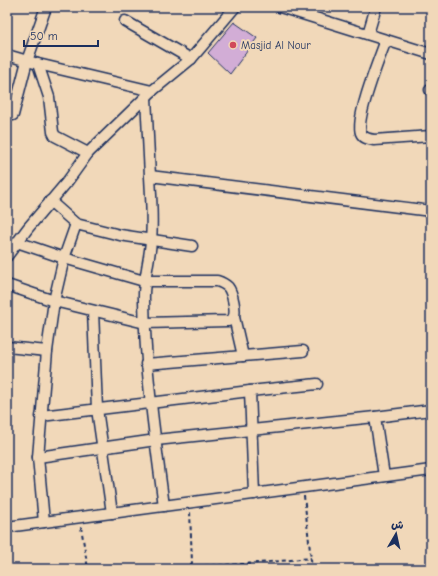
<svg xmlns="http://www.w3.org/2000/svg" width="438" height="576" viewBox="0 0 438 576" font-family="'Comic Neue','Playpen Sans Arabic',sans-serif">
<rect width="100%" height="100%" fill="#f1d8b9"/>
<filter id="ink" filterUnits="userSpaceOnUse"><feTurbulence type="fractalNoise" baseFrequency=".025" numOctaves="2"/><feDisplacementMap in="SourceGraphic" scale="8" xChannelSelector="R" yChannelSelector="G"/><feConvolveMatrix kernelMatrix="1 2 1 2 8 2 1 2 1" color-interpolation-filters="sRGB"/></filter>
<g filter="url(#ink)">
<path fill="#d2add6" stroke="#1b2f5e" d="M 234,22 L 257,38 L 230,74 L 208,53 Z"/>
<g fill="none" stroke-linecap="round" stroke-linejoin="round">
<g stroke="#1b2f5e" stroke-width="13">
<g id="minor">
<path d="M 280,7 L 431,54"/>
<path d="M 125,21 L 191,59"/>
<path d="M 368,34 L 376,7"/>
<path d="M 386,40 C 380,57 355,118 361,133 C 363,138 368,139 374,140 L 431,136"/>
<path d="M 7,55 L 38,64 L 152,91"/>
<path d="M 38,64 L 49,97 L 53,132 L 55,136 L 88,153"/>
<path d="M 430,90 L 431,90"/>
<path d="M 146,97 L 150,176"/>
<path d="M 13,115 L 27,61 L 46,7"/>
<path d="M 50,201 L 76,224"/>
<path d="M 7,256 L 28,228 L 67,182 L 88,153 L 152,91 L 191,59 L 235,7"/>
<path d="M 7,285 L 54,301 L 145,323 L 228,321 C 231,320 232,320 233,318 C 237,312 232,292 228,287 C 225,284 220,282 217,281 L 144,281 L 64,258 L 17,242"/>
<path d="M 93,311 L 97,409 L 112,513"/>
<path d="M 234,317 L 243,356"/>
<path d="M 7,347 L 47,351"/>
<path d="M 146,364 L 303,351"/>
<path d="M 41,416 L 250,391"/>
<path d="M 38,457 L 156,440 L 375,417"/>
<path d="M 384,476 L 375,417 L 431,410"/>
<path d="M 254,494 L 250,391 L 317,384"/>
<path d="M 164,506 C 155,438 145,370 144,300 C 143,280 150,260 151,240 C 153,219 151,197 150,176 L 431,211"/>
<path d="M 44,522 L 38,457 L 47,351 L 54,301 L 64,258 L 76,224 L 120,235 L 192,246"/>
<path d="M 7,527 L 431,470"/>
</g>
</g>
<g stroke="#1b2f5e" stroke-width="2" stroke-dasharray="4 3" stroke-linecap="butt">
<path d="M 304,496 L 312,569"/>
<path d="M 81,527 L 88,569"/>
<path d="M 191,566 C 231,566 271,562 311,558"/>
<path d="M 185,569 L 192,563 L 190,511"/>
</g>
<use href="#minor" stroke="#f1d8b9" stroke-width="10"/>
</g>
</g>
<circle fill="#d1495b" stroke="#f1d8b9" stroke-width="1.5" cx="233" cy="45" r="4"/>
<g text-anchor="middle" stroke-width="4" stroke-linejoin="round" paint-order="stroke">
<g font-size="11" fill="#1b2f5e" stroke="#f1d8b9" text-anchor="start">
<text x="241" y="49">Masjid Al Nour</text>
</g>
</g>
<rect width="438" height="576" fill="none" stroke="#f1d8b9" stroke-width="24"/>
<rect x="12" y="12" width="414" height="552" fill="none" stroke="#1b2f5e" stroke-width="1.5" filter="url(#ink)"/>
<g transform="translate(396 534) rotate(9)" stroke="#f1d8b9" stroke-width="3" paint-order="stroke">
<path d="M0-3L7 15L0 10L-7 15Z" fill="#1b2f5e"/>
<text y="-6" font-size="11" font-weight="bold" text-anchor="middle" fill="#1b2f5e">ش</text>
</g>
<path d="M24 40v6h74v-6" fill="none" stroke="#1b2f5e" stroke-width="2"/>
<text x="30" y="40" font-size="12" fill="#1b2f5e" stroke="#f1d8b9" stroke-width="3" paint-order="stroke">50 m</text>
</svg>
